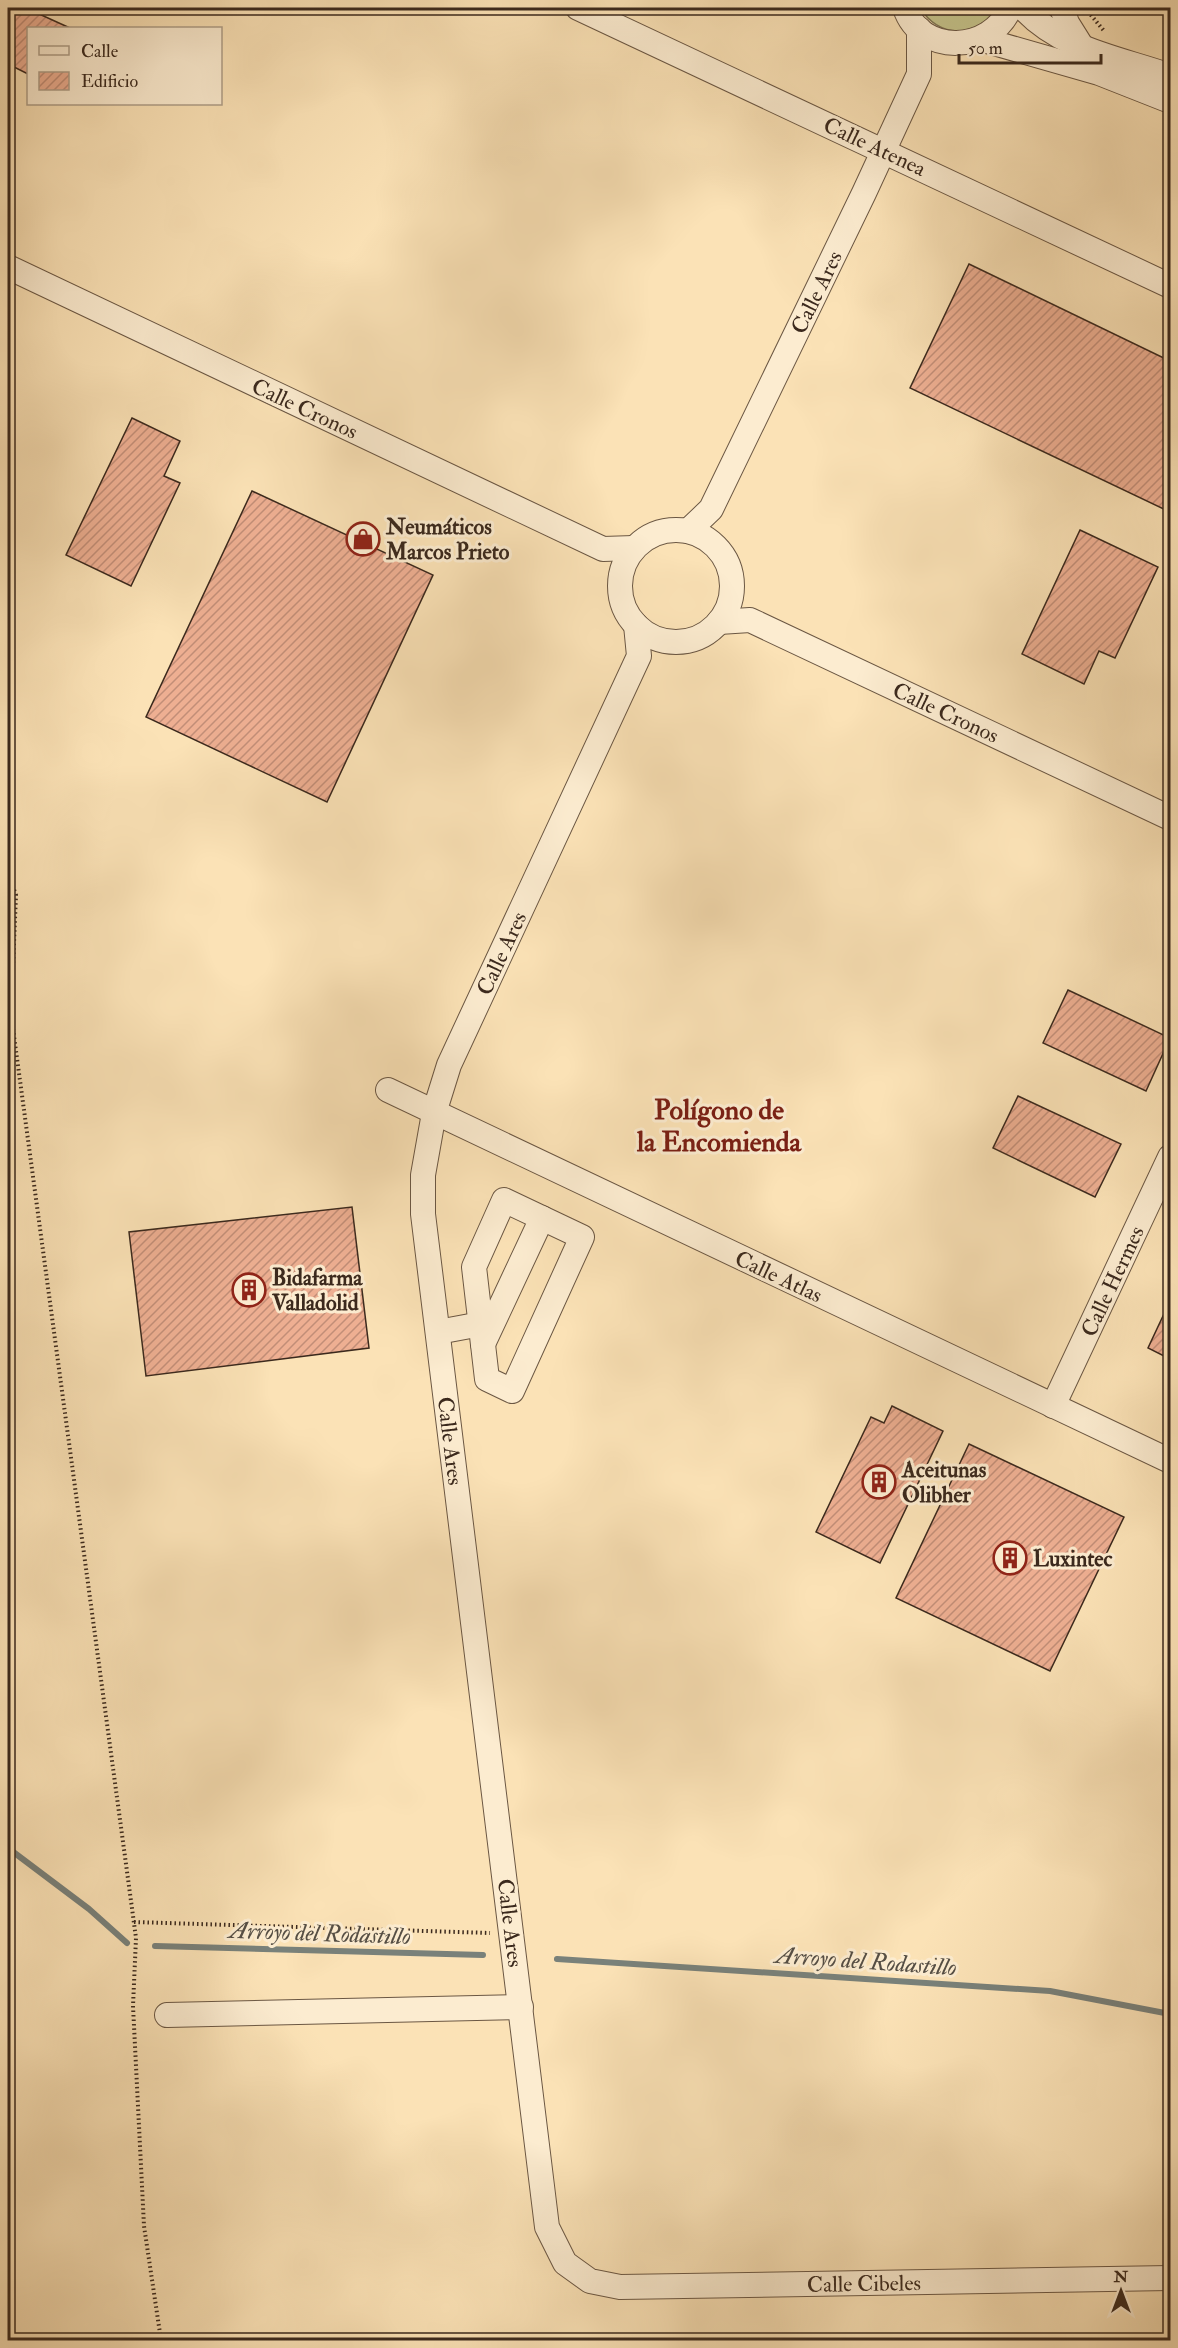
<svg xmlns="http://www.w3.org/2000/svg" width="1178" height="2348" viewBox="0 0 1178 2348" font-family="'IM FELL Double Pica',serif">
<defs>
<pattern id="building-hatch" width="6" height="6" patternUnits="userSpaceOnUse" patternTransform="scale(1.5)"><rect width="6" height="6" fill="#eeaf92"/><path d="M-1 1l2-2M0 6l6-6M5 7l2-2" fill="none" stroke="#c28e77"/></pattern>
</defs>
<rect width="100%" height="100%" fill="#fbe2b6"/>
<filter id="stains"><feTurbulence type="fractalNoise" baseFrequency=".00333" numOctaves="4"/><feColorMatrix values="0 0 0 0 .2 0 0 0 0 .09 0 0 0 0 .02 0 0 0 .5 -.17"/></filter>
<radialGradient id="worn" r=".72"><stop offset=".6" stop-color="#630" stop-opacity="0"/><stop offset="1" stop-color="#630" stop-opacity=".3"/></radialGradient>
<path fill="#c4c28a" stroke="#807654" stroke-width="1.5" d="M 920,8 L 997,8 C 976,38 940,39 920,8 Z"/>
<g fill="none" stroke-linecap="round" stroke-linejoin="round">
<g stroke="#79817a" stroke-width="6">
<path d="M 8,1848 L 89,1909 L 127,1943"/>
<path d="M 155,1946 L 483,1955"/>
<path d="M 557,1959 L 1050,1991 L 1170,2014"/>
</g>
</g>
<g fill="url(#building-hatch)" stroke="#3b291d" stroke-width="1.5">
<path d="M 8,8 L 26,8 L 70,28 L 28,28 L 28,74 L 8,64 Z"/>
<path d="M 969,264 L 1170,361 L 1170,512 L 910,388 Z"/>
<path d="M 132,418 L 180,441 L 164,476 L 180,483 L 131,586 L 66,555 Z"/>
<path d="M 252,491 L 433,575 L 327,802 L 146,717 Z"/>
<path d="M 1080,530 L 1158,567 L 1115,658 L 1099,651 L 1084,684 L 1022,654 Z"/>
<path d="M 1068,990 L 1170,1038 L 1146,1091 L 1043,1043 Z"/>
<path d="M 1018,1096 L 1121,1144 L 1095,1197 L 993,1148 Z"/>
<path d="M 352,1207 L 369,1348 L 146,1376 L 129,1232 Z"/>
<path d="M 1170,1301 L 1170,1359 L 1148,1348 Z"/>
<path d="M 892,1406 L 943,1431 L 880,1563 L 816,1532 L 871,1417 L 884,1423 Z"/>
<path d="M 969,1444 L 1124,1517 L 1050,1671 L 896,1598 Z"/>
</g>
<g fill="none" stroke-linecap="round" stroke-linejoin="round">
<g stroke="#6b5743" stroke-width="26">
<g id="minor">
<path d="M 578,8 L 1170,286"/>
<path d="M 905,8 C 921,56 991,53 1010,8"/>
<path d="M 1023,8 C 1062,50 1119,58 1170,76"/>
<path d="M 1062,8 L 1067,23 L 1082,47"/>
<path d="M 980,39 L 1099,73 L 1170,101"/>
<path d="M 8,267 L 603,549 L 634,548"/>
<circle cx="676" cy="586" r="56"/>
<path d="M 688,531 L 711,509 L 864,193 L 919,74 L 919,29"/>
<path d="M 719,622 L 750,620 L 1170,818"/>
<path d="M 636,625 L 639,656 L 449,1065 L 434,1113 L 423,1175 L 423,1214 L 547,2227 L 565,2263 L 590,2281 L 620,2287 L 1170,2278"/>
<path d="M 388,1090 L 1170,1461"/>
<path d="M 504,1200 L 582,1237 L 512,1391 L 487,1379 L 474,1267 Z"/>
<path d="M 438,1332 L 481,1324"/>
<path d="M 483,1344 L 542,1218"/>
<path d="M 1053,1406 L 1170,1157"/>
<path d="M 167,2015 L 521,2007"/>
</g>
</g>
<g stroke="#3b291d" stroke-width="4" stroke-dasharray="1.5 3" stroke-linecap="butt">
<path d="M 1085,8 L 1105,32"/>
<path d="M 8,873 L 16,895 L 11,1014 L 136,1938 L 133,2006 L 144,2226 L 161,2340"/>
<path d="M 134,1922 L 490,1933"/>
</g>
<use href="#minor" stroke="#fcecd0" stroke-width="24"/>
</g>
<defs>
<g id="shop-ring" transform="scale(1.725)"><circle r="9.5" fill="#fcecd0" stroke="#8f2418" stroke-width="1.5"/><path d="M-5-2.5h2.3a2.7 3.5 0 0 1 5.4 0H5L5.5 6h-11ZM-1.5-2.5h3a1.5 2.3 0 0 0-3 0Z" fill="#8f2418"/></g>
<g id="building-ring" transform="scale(1.725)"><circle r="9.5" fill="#fcecd0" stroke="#8f2418" stroke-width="1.5"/><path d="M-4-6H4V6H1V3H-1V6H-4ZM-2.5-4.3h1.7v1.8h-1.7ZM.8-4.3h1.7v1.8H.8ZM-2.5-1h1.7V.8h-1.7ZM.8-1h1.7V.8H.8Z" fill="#8f2418"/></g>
</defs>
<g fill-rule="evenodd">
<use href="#shop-ring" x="363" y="539"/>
<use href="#building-ring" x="249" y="1290"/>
<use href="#building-ring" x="879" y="1482"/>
<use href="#building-ring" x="1010" y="1558"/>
</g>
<g text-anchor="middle" stroke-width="6" stroke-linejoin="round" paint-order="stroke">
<g font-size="22" fill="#3b291d" stroke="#fcecd0">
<text transform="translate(875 146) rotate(25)" y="8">Calle Atenea</text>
<text transform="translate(816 292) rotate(-64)" y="8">Calle Ares</text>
<text transform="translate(305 408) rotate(25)" y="8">Calle Cronos</text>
<text transform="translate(946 712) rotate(25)" y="8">Calle Cronos</text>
<text transform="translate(501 953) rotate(-65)" y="8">Calle Ares</text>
<text transform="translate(779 1276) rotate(25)" y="8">Calle Atlas</text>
<text transform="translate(1112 1281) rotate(-65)" y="8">Calle Hermes</text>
<text transform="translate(451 1441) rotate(83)" y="8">Calle Ares</text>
<text transform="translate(511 1923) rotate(83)" y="8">Calle Ares</text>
<text transform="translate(864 2283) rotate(-1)" y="8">Calle Cibeles</text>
</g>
<g font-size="22" font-weight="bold" fill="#3b291d" stroke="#fcecd0" text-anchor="start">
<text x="386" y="534">Neumáticos<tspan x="386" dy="25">Marcos Prieto</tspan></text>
<text x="272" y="1285">Bidafarma<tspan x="272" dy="25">Valladolid</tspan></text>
<text x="902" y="1477">Aceitunas<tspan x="902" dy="25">Olibher</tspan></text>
<text x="1033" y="1566">Luxintec</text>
</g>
<g font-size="24" font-style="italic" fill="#554e44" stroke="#fcecd0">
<text transform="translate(320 1933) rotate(2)" y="8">Arroyo del Rodastillo</text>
<text transform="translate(866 1961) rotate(4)" y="8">Arroyo del Rodastillo</text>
</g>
<g font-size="28" font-weight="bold" fill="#7a1f14" stroke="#fcecd0">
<text x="719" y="1119">Polígono de<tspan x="719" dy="32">la Encomienda</tspan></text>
</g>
</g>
<rect width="1178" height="2348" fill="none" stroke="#fbe2b6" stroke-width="30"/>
<rect x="9" y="9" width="1160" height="2330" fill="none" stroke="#3b291d" stroke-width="3"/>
<rect x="15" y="15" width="1148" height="2318" fill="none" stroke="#3b291d" stroke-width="1.5"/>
<rect x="27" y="27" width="195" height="78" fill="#fcecd0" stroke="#af9e88" stroke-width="1.5"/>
<rect x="39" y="46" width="30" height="9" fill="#fcecd0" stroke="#af9e88" stroke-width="1.5"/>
<text x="81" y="57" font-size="18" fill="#3b291d">Calle</text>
<rect x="39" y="72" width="30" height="18" fill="url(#building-hatch)" stroke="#af9e88" stroke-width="1.5"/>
<text x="81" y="87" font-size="18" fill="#3b291d">Edificio</text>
<g transform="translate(1121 2291)" stroke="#fcecd0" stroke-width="4.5" paint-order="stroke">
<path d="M0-4.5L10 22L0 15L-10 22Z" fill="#3b291d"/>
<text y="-9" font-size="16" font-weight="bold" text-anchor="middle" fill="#3b291d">N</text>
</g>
<path d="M959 54v9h142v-9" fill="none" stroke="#3b291d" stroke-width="3"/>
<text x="968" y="54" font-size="18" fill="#3b291d" stroke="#fcecd0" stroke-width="4.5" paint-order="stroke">50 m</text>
<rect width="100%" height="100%" filter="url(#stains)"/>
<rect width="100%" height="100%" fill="url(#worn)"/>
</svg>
